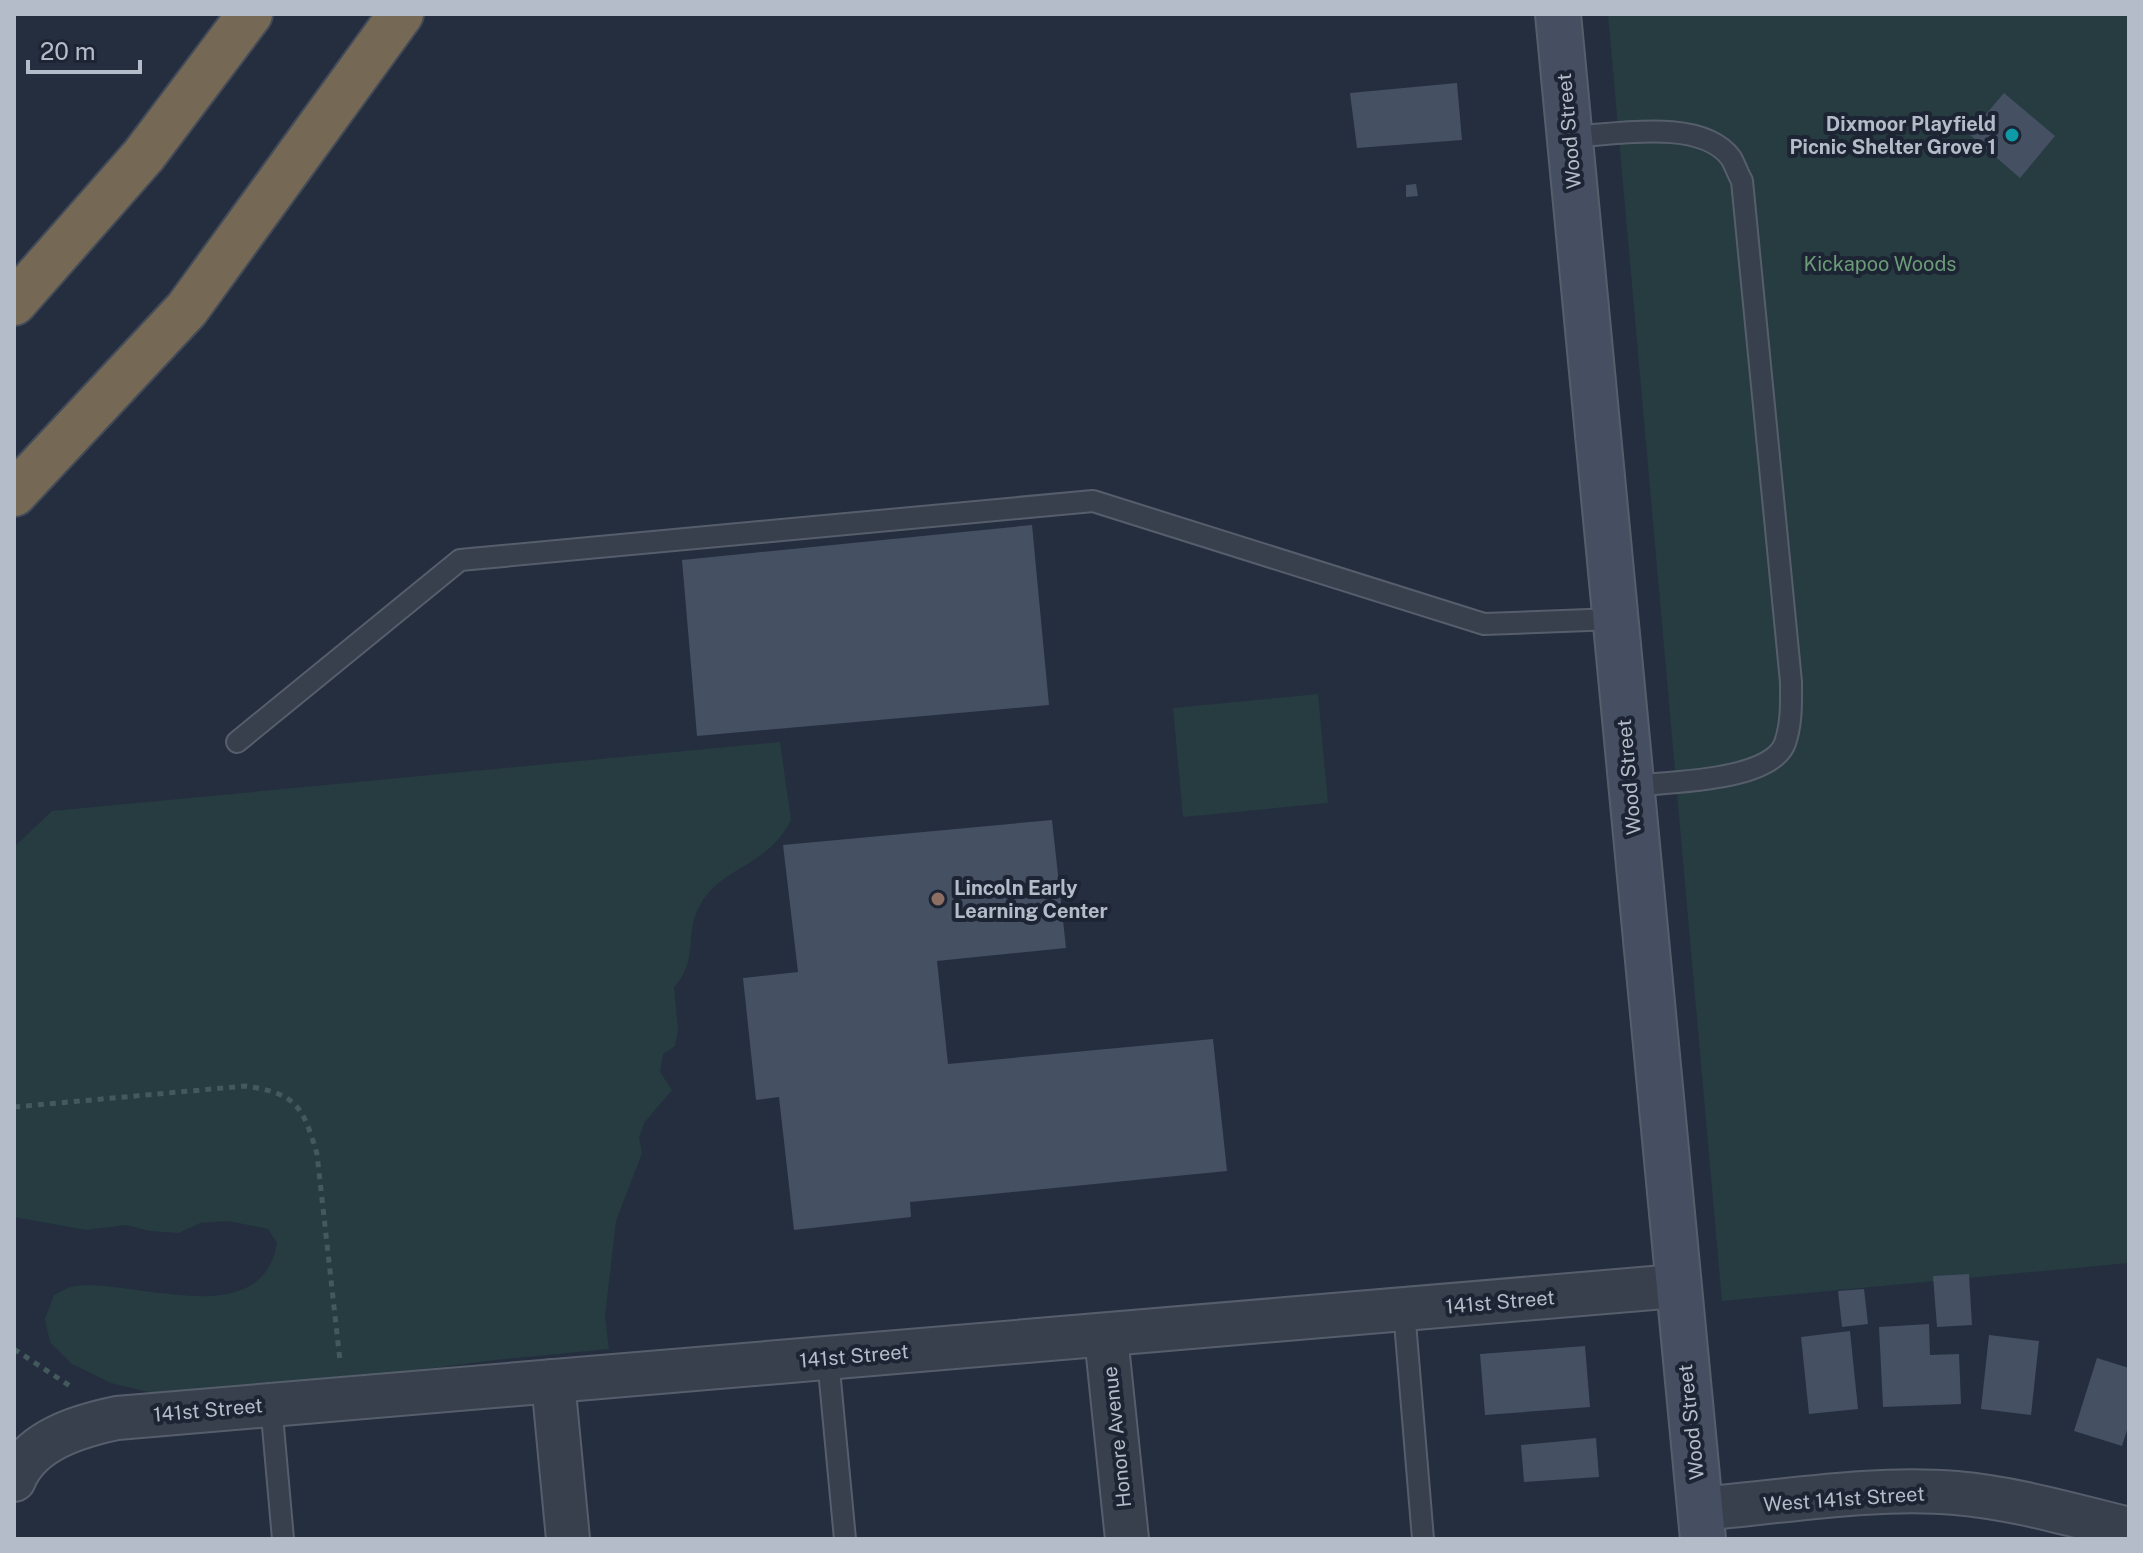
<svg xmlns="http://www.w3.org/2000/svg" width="2143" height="1553" viewBox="0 0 2143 1553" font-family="'Public Sans',sans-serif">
<rect width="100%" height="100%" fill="#242e3f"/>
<g fill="#263c40">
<path d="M 1608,14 L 2129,14 L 2129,1263 L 1722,1301 Z"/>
<path d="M 1318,694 L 1328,803 L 1183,817 L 1173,708 Z"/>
<path d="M 780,742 L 791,820 C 767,868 723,865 700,905 C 684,931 699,962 674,987 L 678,1029 L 675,1046 L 663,1054 L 660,1072 L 672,1090 L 644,1123 L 639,1138 L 642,1153 L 616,1221 L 605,1316 L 609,1349 L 495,1360 L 277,1389 L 153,1393 L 111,1383 L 72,1364 L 50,1342 L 45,1319 L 54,1295 C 61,1292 69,1286 76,1286 C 135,1279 262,1334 277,1243 L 268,1229 L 228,1221 L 200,1223 L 179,1233 L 150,1231 L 126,1225 L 86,1230 L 14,1217 L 14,847 L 52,811 Z"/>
</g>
<g fill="#455063">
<path d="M 1457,83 L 1462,140 L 1357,148 L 1350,93 Z"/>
<path d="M 2004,93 L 2055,136 L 2020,178 L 1969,134 Z"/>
<path d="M 1416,184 L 1418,196 L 1406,197 L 1406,185 Z"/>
<path d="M 1032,525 L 1049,705 L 697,736 L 682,560 Z"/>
<path d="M 1052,820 L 1066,948 L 937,961 L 948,1064 L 1213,1039 L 1227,1171 L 910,1202 L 911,1217 L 794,1230 L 779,1097 L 756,1100 L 743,978 L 798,972 L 783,845 Z"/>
<path d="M 1969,1274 L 1972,1325 L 1937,1327 L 1933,1276 Z"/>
<path d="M 1864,1289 L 1868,1324 L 1842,1327 L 1838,1291 Z"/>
<path d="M 1929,1324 L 1930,1355 L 1959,1354 L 1961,1404 L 1883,1407 L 1879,1327 Z"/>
<path d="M 1850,1331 L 1858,1409 L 1809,1414 L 1801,1337 Z"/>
<path d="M 1989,1335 L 2039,1341 L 2031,1415 L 1981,1409 Z"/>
<path d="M 1585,1346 L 1590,1407 L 1485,1415 L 1480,1354 Z"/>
<path d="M 2097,1358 L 2129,1368 L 2129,1424 L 2122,1446 L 2074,1431 Z"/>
<path d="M 1596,1438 L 1599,1477 L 1524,1482 L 1521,1445 Z"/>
</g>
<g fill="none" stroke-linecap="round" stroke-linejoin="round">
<g stroke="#565e6c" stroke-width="24">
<g id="service">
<path d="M 1569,137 C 1613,135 1701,117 1731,158 C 1735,165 1738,174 1742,181 L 1791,682 C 1791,702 1792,723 1785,743 C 1771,782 1666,782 1630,786"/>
<path d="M 237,742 L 460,560 L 1093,501 L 1484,624 L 1614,619"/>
<path d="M 1404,1310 L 1423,1539"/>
<path d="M 828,1359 L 845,1539"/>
<path d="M 271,1404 L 283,1539"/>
</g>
</g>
<g stroke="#565e6c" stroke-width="46">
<g id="minor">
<path d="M 1106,1336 L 1127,1539"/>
<path d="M 553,1381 L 568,1539"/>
<path d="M 14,1480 C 30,1440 79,1426 117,1418 L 1676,1286"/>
<path d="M 1700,1509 C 1783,1502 1872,1486 1956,1493 C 2014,1498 2072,1515 2129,1529"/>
</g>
</g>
<g stroke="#565e6c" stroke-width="48">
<path id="secondary" d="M 1558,14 L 1703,1539"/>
</g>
<g stroke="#434b59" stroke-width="48">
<g id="motorway">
<path d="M 14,303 L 144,155 L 250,14"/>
<path d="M 14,494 L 187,309 L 401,14"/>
</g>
</g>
<g stroke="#44595c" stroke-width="5" stroke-dasharray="6 6" stroke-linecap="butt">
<path d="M 14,1107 L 245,1086 C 296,1093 303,1106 317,1154 L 340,1361"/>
<path d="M 14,1349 L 73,1388"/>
</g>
<use href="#service" stroke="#38404e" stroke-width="20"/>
<use href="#minor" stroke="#38404e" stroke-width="42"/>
<use href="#secondary" stroke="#464f62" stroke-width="44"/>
<use href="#motorway" stroke="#756955" stroke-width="44"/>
</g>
<circle fill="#0f9aa8" stroke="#1d2534" stroke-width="3" cx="2012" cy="135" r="8"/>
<circle fill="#8d6e63" stroke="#1d2534" stroke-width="3" cx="938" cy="899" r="8"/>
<g text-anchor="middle" stroke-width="8" stroke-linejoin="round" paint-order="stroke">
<g font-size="20" font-weight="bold" fill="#b4bcc9" stroke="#1d2534" text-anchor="end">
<text x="1996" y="131">Dixmoor Playfield<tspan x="1996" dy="23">Picnic Shelter Grove 1</tspan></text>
<text x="954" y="895" text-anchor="start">Lincoln Early<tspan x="954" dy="23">Learning Center</tspan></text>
</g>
<g font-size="20" fill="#b4bcc9" stroke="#1d2534">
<text transform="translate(1569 131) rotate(-95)" y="7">Wood Street</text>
<text transform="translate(1629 777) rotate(-95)" y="7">Wood Street</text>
<text transform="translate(1500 1302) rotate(-5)" y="7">141st Street</text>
<text transform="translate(854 1356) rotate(-5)" y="7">141st Street</text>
<text transform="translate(208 1410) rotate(-5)" y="7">141st Street</text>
<text transform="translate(1691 1422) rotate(-96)" y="7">Wood Street</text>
<text transform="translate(1117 1437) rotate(-96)" y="7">Honore Avenue</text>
<text transform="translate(1844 1499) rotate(-4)" y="7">West 141st Street</text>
</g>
<g font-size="20" fill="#6b9b77" stroke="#1d2534">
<text x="1880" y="271">Kickapoo Woods</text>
</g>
</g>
<rect width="2143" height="1553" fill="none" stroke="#b4bcc9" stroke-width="32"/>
<path d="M28 60v12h112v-12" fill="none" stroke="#b4bcc9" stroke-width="4"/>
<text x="40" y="60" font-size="24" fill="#b4bcc9" stroke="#1d2534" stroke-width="6" paint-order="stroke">20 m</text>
</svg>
